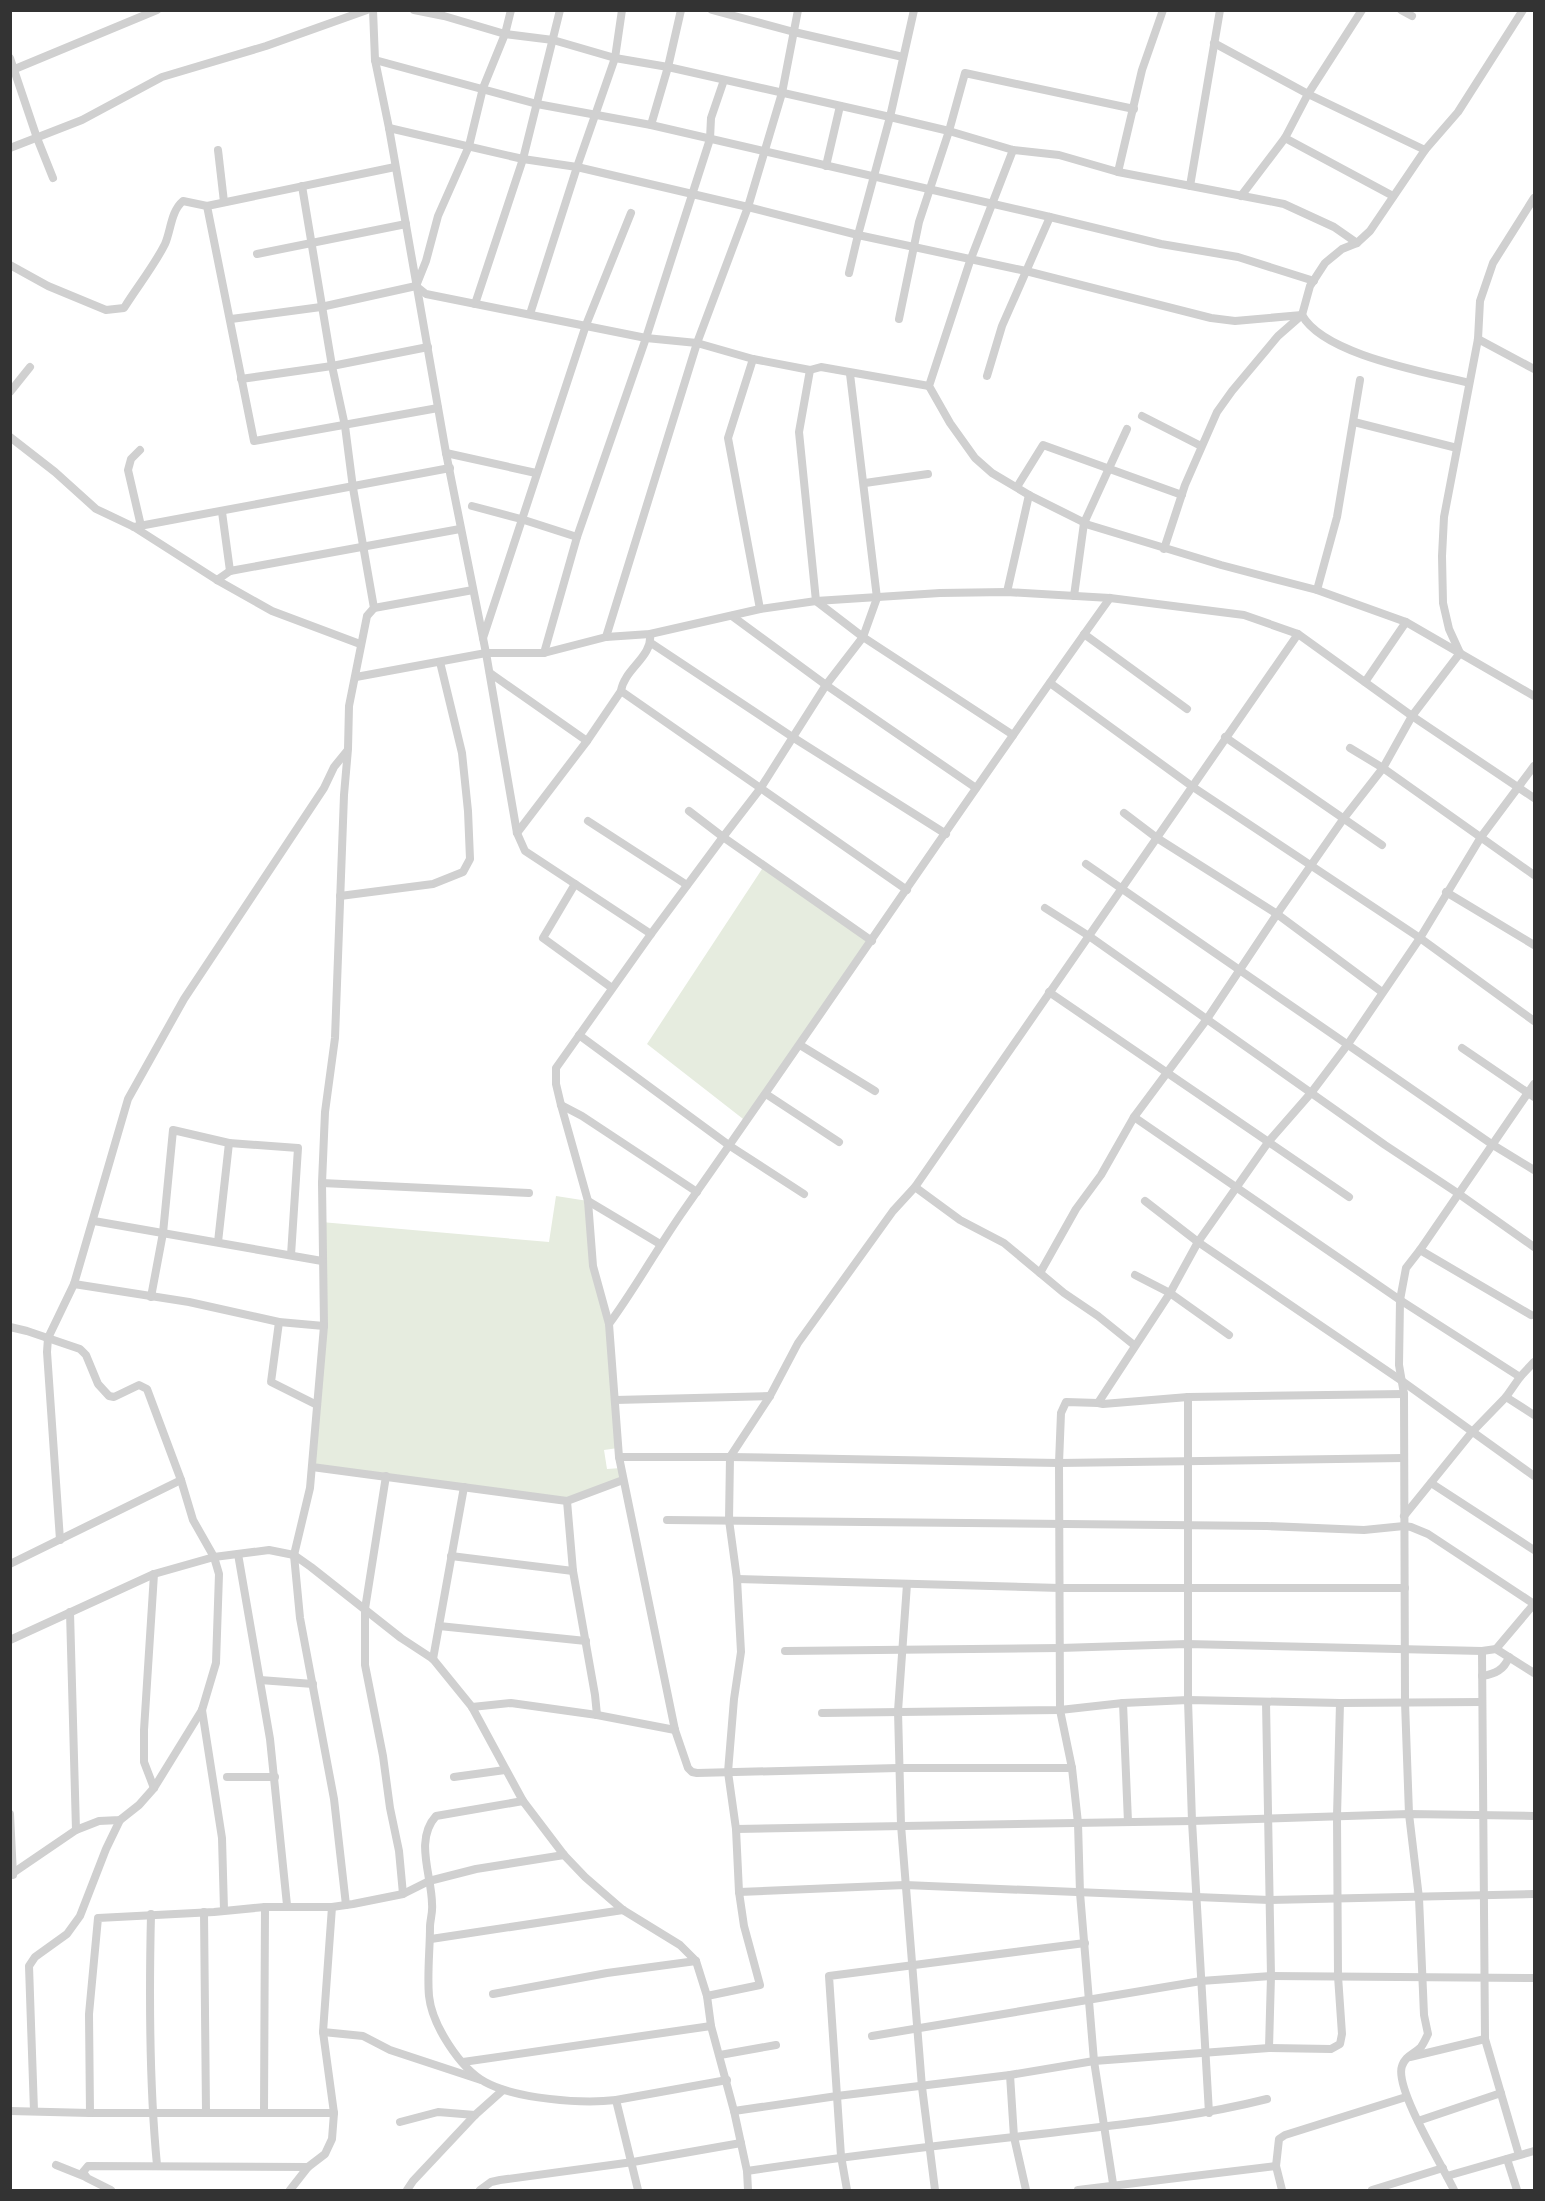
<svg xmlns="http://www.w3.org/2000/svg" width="1545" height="2201" viewBox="0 0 1545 2201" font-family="'DM Sans',sans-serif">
<rect width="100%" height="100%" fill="#fff"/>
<g fill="#e6ecdf">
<path d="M 764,866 L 872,941 L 747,1122 L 647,1044 Z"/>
<path d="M 556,1196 L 588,1201 L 589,1231 L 609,1324 L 618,1448 L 604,1450 L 607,1469 L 621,1468 L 623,1480 L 567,1501 L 312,1467 L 322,1342 L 321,1222 L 549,1242 Z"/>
</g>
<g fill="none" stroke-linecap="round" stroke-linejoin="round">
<g stroke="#d0d0d0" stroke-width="8">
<path d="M 373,10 L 375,60 L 389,128 L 446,453 L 486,653 L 517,833 L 525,851 L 651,934"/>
<path d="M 414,10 L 444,16 L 505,34 L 553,40 L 615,58 L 668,67 L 890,117 L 949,131 L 1013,150 L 1059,155 L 1118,172 L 1284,204 L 1334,227 L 1357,243"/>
<path d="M 712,10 L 794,32 L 903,57"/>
<path d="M 1401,10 L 1412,16"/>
<path d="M 1214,43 L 1308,94 L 1425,150"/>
<path d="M 10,58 L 37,138 L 53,178"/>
<path d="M 375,60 L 537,104 L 651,125 L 1050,217 L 1161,244 L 1238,257 L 1314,281"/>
<path d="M 10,71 L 157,10"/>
<path d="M 651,125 L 668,67 L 681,10"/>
<path d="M 389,128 L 523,159 L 577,167 L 748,207 L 858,235 L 1026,271 L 1211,318 L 1235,321 L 1302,315 C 1324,355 1426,372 1469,383"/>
<path d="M 1285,138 L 1393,196"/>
<path d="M 10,148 L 82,120 L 162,77 L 266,46 L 367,10"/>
<path d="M 218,150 L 224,202"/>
<path d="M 1013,150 L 970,261 L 929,386 L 950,423 L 975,458 L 992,473 L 1029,495 L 1089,525 L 1221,565 L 1317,590 L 1406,622 L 1534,696"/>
<path d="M 826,166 L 840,106"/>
<path d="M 1118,172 L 1142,70 L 1163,10"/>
<path d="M 302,186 L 332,366 L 345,426 L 353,488 L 374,608 L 367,616 L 349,706 L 348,749 L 344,795 L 335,1038 L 325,1112 L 322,1183 L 324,1326 L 310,1488 L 294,1555 L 300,1618 L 334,1799 L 346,1905"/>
<path d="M 1190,186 L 1220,10"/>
<path d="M 1241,196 L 1285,138 L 1308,94 L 1362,10"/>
<path d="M 207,206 L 395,167"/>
<path d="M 257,254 L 406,224"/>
<path d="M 10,265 L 48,286 L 106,310 L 124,308 C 137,287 154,266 165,244 C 171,230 171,211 183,201 L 207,206 L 254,441 L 438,408"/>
<path d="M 849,273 L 858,235 L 890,117 L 914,10"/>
<path d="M 416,286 L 426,261 L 438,216 L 469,146 L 483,88 L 505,34 L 511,10"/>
<path d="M 475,304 L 523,159 L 560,10"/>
<path d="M 530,314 L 577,167 L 615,58 L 622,10"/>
<path d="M 231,319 L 321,307 L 416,286 L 426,294 L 646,338 L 697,343 L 753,359 L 810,370 L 821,367 L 929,386"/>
<path d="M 899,319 L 919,222 L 949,131 L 965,73 L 1134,109"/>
<path d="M 1478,339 L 1534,369"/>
<path d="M 753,359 L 728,438 L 760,609"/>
<path d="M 810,370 L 799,432 L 816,601 L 863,637 L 1013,735"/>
<path d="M 987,376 L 1002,326 L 1050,217"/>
<path d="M 241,379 L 332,366 L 428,347"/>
<path d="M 10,392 L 30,367"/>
<path d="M 1142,416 L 1201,446"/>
<path d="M 1354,422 L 1457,448"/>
<path d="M 10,437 L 55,472 L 96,509 L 134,527 L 217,580 L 272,611 L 360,644"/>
<path d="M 140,450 L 131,459 L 128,470 L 141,526"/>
<path d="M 446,453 L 536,473"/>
<path d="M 865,483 L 928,474"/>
<path d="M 1017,487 L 1043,445 L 1182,495"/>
<path d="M 472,506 L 521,519 L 577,537"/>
<path d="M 222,512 L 230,571"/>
<path d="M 134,527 L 450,468"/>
<path d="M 1164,549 L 1185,485 L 1217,412 L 1232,391 L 1278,336 L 1302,315 L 1310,286 L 1325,263 L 1342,249 L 1357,243 L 1370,231 L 1425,150 L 1458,112 L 1523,10"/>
<path d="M 217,580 L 230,571 L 460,529"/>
<path d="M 1317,590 L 1337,517 L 1360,380"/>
<path d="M 1007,592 L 1029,495"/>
<path d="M 1074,596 L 1084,523 L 1127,429"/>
<path d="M 374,608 L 473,590"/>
<path d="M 732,616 L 826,685 L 976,788"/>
<path d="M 650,634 C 653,657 624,669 621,691 L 907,890"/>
<path d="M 1084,634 L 1187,709"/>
<path d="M 606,637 L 697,343 L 748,207 L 782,93 L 798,10"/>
<path d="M 483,638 L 586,325 L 631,213"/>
<path d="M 651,643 L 794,738 L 946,834"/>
<path d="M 544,653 L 577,537 L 646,338 L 710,139 L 711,118 L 724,80"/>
<path d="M 1460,653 L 1449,629 L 1443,603 L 1442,556 L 1444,517 L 1478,339 L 1480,301 L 1493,263 L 1534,198"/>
<path d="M 490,673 L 587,741"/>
<path d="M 356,677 L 486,653 L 544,653 L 606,637 L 650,634 L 760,609 L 816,601 L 940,593 L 1007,592 L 1110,598 L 1244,615 L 1298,634 L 1412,716 L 1534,798"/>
<path d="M 1365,682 L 1406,622"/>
<path d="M 1050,683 L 1193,787 L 1420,938 L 1534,1021"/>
<path d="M 1225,737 L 1382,845"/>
<path d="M 1350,748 L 1383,768 L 1534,875"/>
<path d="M 689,811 L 723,837 L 872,941"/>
<path d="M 1124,813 L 1157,838 L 1277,914 L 1382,992"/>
<path d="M 588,821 L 687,885"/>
<path d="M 517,833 L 587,741 L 621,691"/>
<path d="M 1086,864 L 1493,1145 L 1534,1170"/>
<path d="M 575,884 L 543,938 L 612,988"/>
<path d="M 1446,892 L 1534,945"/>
<path d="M 340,896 L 433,884 L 463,872 L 470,859 L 468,811 L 462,753 L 440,662"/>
<path d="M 1045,908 L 1089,936 L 1385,1145 L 1459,1194 L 1534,1247"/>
<path d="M 1049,992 L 1349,1197"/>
<path d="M 579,1035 L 730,1146 L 804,1194"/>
<path d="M 800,1045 L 875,1091"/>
<path d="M 1462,1048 L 1534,1097"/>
<path d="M 766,1094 L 839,1142"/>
<path d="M 561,1105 L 582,1116 L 697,1192"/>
<path d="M 1134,1117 L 1400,1300 L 1520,1377"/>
<path d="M 229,1143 L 298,1148 L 291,1255"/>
<path d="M 322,1183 L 529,1193"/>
<path d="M 915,1187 L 960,1220 L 1004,1243 L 1064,1293 L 1098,1316 L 1134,1345"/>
<path d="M 588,1201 L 660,1244"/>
<path d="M 1145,1201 L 1198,1242 L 1402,1381 L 1534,1476"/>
<path d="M 94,1221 L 322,1261"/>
<path d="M 1420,1250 L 1531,1315"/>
<path d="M 1040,1273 L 1076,1209 L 1101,1175 L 1134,1117 L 1207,1019 L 1277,914 L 1344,818 L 1383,768 L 1412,716 L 1460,653"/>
<path d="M 1135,1275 L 1170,1293 L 1229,1335"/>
<path d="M 74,1284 L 189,1302 L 279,1322 L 324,1326"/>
<path d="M 151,1297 L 163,1233 L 173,1130 L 229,1143 L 218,1242"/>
<path d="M 279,1322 L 271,1382 L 317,1405"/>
<path d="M 609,1324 L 593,1266 L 588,1201 L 561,1105 L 556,1084 L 556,1068 L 651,934 L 723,837 L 760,789 L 826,685 L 863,637 L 877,598 L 850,374"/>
<path d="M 10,1327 L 27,1331 L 80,1349 L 86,1355 L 98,1384 L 109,1396 L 114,1397 L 139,1385 L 147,1389 L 181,1480 L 193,1520 L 214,1557 L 219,1574 L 216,1663 L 202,1710 L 154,1788 L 139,1805 L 120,1820 L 99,1821 L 76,1830 L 10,1875"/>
<path d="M 1404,1394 L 1188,1397 L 1103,1404 L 1098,1403 L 1170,1293 L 1198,1242 L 1269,1141 L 1311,1093 L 1348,1044 L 1420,938 L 1481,837 L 1534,766"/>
<path d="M 1188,1397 L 1188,1700 L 1192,1821 L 1209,2113"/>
<path d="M 1506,1397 L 1534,1415"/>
<path d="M 615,1400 L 770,1396"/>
<path d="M 1098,1403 L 1066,1402 L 1061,1413 L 1059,1463 L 1060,1710 L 1072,1768 L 1078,1823 L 1080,1893 L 1094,2061 L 1114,2190"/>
<path d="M 619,1457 L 730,1457 L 1059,1463 L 1404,1458"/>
<path d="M 312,1467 L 567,1501"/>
<path d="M 386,1476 L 365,1609 L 365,1665 L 383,1756 L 390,1808 L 399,1851 L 403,1894"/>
<path d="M 1431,1483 L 1534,1550"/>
<path d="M 1404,1516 L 1472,1432 L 1506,1397 L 1520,1377 L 1534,1362"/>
<path d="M 667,1520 L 1267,1526 L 1364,1530 L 1404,1526 L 1411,1527 L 1428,1534 L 1534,1604"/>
<path d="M 60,1540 L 47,1352 L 48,1338 L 74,1284 L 128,1099 L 184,999 L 324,788 L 334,767 L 347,751"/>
<path d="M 238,1554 L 270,1739 L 287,1905"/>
<path d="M 451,1556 L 573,1571"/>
<path d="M 10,1564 L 181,1480"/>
<path d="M 737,1579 L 1060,1588 L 1405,1588"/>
<path d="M 907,1584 L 898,1711 L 901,1825 L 922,2087 L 935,2190"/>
<path d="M 70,1612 L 76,1830"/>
<path d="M 439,1626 L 586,1641"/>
<path d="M 10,1640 L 154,1574 L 214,1557 L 269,1550 L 294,1555 L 311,1567 L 401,1638 L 433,1659 L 472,1707 L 523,1801 L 564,1855 L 585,1877 L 623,1910 L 680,1945 L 696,1961 L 707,1996 L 711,2026 L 734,2111 L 747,2171 L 748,2190"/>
<path d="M 1496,1649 L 1534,1604"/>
<path d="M 785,1651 L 1060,1648 L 1187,1644 L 1482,1651 L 1496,1649 L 1534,1673"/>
<path d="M 1482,1651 L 1485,2039 L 1519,2155"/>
<path d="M 433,1659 L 464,1487"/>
<path d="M 1482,1676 C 1495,1674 1504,1670 1509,1657"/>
<path d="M 260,1680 L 313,1684"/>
<path d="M 1266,1702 L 1271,1976 L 1269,2048"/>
<path d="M 1123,1703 L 1128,1822"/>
<path d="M 472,1707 L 511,1703 L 597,1715 L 675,1730"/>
<path d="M 202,1710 L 222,1838 L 224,1910"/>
<path d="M 822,1713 L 1060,1710 L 1123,1703 L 1188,1700 L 1340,1703 L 1482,1702"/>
<path d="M 597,1715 L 595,1695 L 573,1571 L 567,1501 L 623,1480"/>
<path d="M 1072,1768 L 898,1768 L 697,1773 L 692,1772 L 688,1768 L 675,1730 L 619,1457 L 609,1324 C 636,1287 658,1247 684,1210 C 827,1007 965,800 1110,598"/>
<path d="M 227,1777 L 275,1777"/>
<path d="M 454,1777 L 505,1770"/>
<path d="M 154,1788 L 144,1762 L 144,1730 L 154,1574"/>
<path d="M 523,1801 L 436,1816 C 414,1840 432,1876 432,1904 C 433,1912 430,1920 430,1927 C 430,1949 427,1974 429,1996 C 432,2025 460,2068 485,2082 C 516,2099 582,2104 616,2100 L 727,2080"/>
<path d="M 10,1814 L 13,1875"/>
<path d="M 736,1829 L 1192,1821 L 1409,1814 L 1534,1816"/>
<path d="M 739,1892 L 905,1885 L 1269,1900 L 1534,1894"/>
<path d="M 204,1912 L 206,2112"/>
<path d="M 151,1914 C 149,1998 149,2082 157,2165"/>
<path d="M 431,1939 L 623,1910"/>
<path d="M 493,1994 L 607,1973 L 696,1961"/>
<path d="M 707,1996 L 760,1985 L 744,1926 L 739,1892 L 736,1829 L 728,1772 L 734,1699 L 741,1652 L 737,1579 L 729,1520 L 730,1457 L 770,1396 L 798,1343 L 893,1211 L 915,1187 L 1298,634"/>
<path d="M 323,2032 L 363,2036 L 390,2050 L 481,2080"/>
<path d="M 872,2036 L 1201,1981 L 1271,1976 L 1534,1978"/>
<path d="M 720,2055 L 776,2045"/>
<path d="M 1410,2057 L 1485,2039"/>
<path d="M 463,2062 L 711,2026"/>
<path d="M 1010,2075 L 1014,2137 L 1026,2190"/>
<path d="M 616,2100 L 638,2190"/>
<path d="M 10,2111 L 90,2113 L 334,2113"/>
<path d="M 34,2111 L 29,1966 L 35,1957 L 67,1934 L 80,1916 L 106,1849 L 120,1820"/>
<path d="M 734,2111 L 837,2096 L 1010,2075 L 1094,2061 L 1269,2048 L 1331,2049 L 1340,2044 L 1342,2034 L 1338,1976 L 1337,1816 L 1340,1703"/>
<path d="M 264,2112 L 265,1907"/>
<path d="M 90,2113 L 89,2014 L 98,1918 L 214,1912 L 265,1907 L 332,1907 L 353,1904 L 403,1894 L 429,1881 L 476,1869 L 564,1855"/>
<path d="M 1418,2121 L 1501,2093"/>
<path d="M 400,2122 L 438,2112 L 475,2115"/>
<path d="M 1507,2159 L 1517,2190"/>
<path d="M 56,2165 L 86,2177"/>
<path d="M 747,2171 C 848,2156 949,2144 1050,2133 C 1123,2124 1196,2117 1267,2099"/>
<path d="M 1447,2176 L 1534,2151"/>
<path d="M 111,2190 L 87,2178 L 83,2172 L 88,2166 L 308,2167"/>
<path d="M 290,2190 L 308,2167 L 325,2154 L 332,2139 L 334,2113 L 323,2032 L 332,1907"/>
<path d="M 407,2190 L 413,2181 L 475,2115 L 503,2090"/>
<path d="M 480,2190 L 491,2182 L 500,2180 L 633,2162 L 741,2143"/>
<path d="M 847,2190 L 841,2156 L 829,1976 L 1085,1943"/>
<path d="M 1078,2190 L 1276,2166"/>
<path d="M 1282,2190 L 1276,2166 L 1279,2139 L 1285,2135 L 1406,2097"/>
<path d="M 1372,2190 L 1443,2168"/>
<path d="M 1454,2190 C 1443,2167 1394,2088 1402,2066 C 1405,2056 1414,2054 1421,2047 C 1424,2043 1426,2038 1428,2034 L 1424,2015 L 1419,1898 L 1409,1814 L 1405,1702 L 1404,1394 L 1399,1365 L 1400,1300 L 1406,1268 L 1420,1250 L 1534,1084"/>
</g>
</g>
<rect width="1545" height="2201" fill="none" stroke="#333333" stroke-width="24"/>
</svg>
